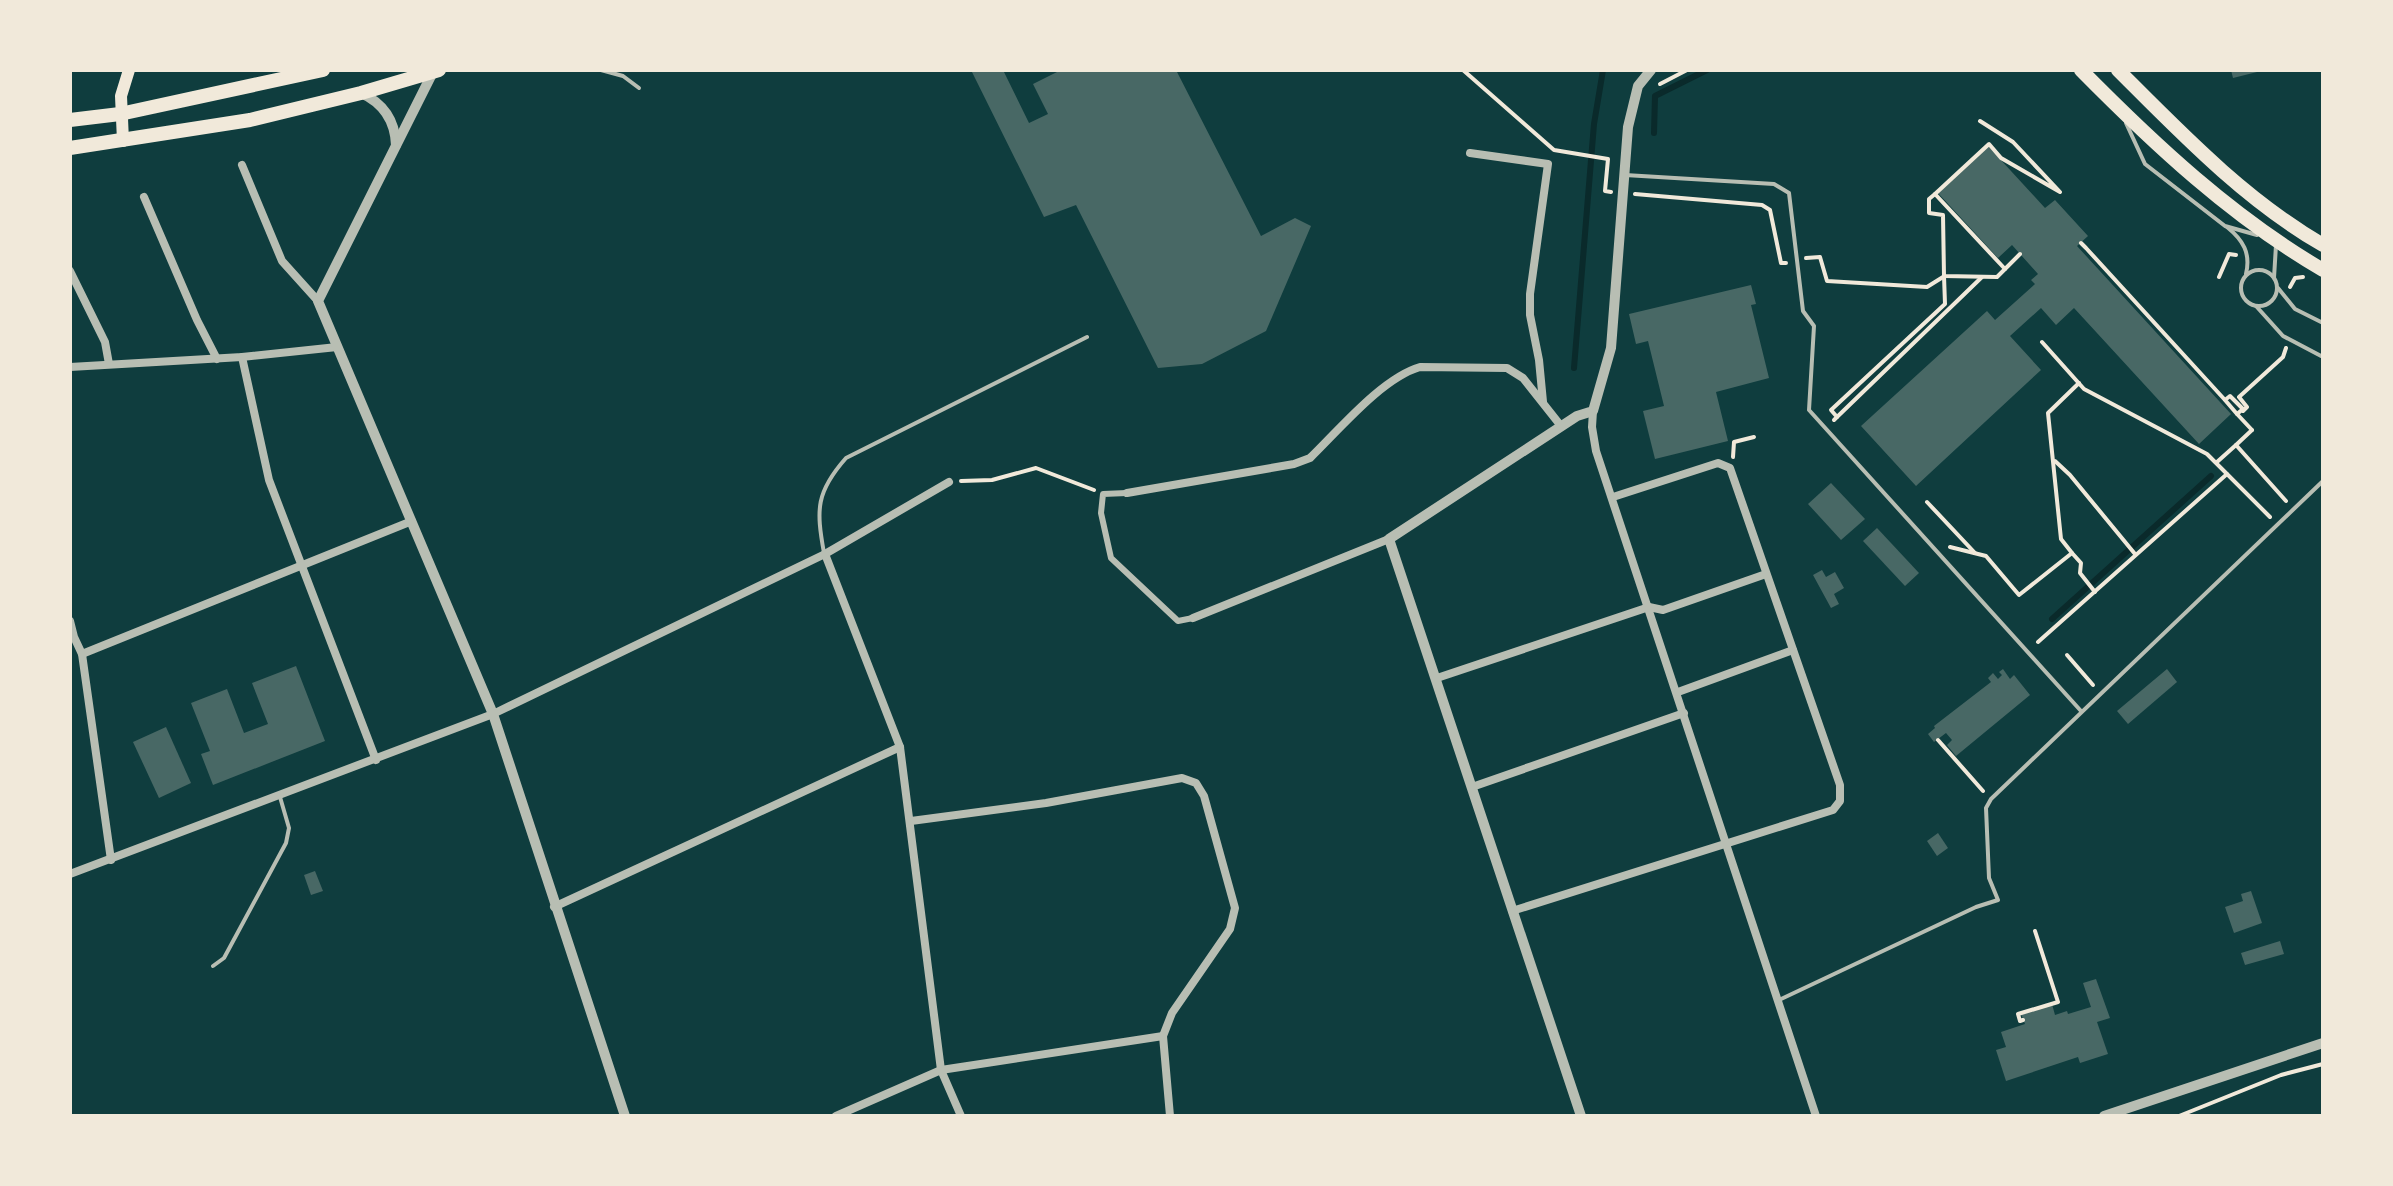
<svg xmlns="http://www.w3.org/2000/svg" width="2393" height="1186" viewBox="0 0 2393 1186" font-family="'Roboto Condensed',sans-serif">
<rect width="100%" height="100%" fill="#0f3d3e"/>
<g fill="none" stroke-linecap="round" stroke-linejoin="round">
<g stroke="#0a2a2b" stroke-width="6">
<path d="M 1654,133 L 1655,96 L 1707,70"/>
<path d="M 1574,368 L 1594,124 L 1603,70"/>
<path d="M 2052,619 L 2211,476"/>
</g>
</g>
<g fill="#486865">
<path d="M 971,70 L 1003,70 L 1029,123 L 1048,114 L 1033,84 L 1061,70 L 1176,70 L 1261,236 L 1295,218 L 1311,226 L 1266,331 L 1202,364 L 1158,368 L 1076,205 L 1044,217 Z"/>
<path d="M 2231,70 L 2261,70 L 2261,71 L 2233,78 Z"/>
<path d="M 1988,146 L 2045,208 L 2055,200 L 2088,236 L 2077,246 L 2231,414 L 2199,444 L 2074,308 L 2056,325 L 2041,308 L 2010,336 L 2041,370 L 1916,486 L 1861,426 L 1987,311 L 1995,320 L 2035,284 L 2031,280 L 2038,274 L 2012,245 L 1998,258 L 1938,193 Z"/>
<path d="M 1751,285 L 1756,304 L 1751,305 L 1769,378 L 1716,392 L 1728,441 L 1655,459 L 1643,411 L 1664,406 L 1648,341 L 1636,344 L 1629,314 Z"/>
<path d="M 1831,483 L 1865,519 L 1841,540 L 1808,504 Z"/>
<path d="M 1877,528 L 1919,573 L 1905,586 L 1863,541 Z"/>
<path d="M 1822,570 L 1826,577 L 1835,572 L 1844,588 L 1834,594 L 1839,604 L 1831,608 L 1813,575 Z"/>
<path d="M 296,666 L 325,741 L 213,785 L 201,754 L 210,751 L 191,703 L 227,689 L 244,733 L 268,724 L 252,683 Z"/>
<path d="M 2003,669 L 2010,679 L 2014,675 L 2030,695 L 1956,756 L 1947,745 L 1952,740 L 1946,733 L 1934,742 L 1928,734 L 1935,728 L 1934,726 L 1991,682 L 1988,678 L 1993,673 L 1998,679 L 2002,675 L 1999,672 Z"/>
<path d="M 2167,669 L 2177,682 L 2128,724 L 2117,711 Z"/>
<path d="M 166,727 L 191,783 L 159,798 L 133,742 Z"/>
<path d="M 1938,833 L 1948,848 L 1937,856 L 1927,841 Z"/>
<path d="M 315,871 L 323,891 L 311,895 L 304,875 Z"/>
<path d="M 2251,891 L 2262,923 L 2234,933 L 2225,907 L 2243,901 L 2241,894 Z"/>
<path d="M 2280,941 L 2284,954 L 2245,965 L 2241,953 Z"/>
<path d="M 2096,979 L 2110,1018 L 2097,1022 L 2108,1054 L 2080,1063 L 2078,1057 L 2006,1081 L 1996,1050 L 2006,1047 L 2001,1032 L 2025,1024 L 2021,1014 L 2052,1004 L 2055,1015 L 2067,1011 L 2068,1014 L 2091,1007 L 2083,983 Z"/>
</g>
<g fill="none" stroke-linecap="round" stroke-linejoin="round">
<g stroke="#f1e9da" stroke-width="4">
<path d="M 1463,70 L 1554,150 L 1608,159 L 1605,191 L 1611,192"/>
<path d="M 1660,84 L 1687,70"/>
<path d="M 1980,121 L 2013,142 L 2060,192 L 2001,158 L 1989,144 L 1935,194 L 2005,269 L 2020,254"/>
<path d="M 1635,194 L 1762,205 L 1770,210 L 1781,263 L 1786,263"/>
<path d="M 1935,194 L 1929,199 L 1929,213 L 1943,215 L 1944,276 L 1997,277 L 2005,269"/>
<path d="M 2081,243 L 2086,248 L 2225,400 L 2237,414 L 2243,409 L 2230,396 L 2225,400"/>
<path d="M 1806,258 L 1820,257 L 1827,281 L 1927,287 L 1943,277"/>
<path d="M 2219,277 L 2229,254 L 2236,255"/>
<path d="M 2290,287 L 2295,278 L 2303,277"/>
<path d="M 2042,342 L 2084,389 L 2207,454 L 2270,517"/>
<path d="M 2243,411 L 2247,407 L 2239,397 L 2283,357 L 2286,348"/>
<path d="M 2237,414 L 2252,430"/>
<path d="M 1837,417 L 1982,277"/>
<path d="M 1834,420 L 1837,417 L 1831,410 L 1945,304 L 1944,276"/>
<path d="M 2252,430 L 2236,445 L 2286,501"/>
<path d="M 1733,457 L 1734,442 L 1754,437"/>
<path d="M 2055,461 L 2070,475 L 2135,554"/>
<path d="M 2217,462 L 2236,445"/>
<path d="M 961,481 L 992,480 L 1036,468 L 1094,490"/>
<path d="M 1927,502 L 1975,553"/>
<path d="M 1950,547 L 1986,556 L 2019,595 L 2072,553 L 2061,539 L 2048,413 L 2079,383"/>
<path d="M 2072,553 L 2081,563 L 2080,573 L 2095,592"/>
<path d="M 2038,642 L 2227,474"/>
<path d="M 2067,655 L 2093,685"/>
<path d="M 1938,740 L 1983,791"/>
<path d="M 2023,1020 L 2020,1021 L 2018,1014 L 2058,1002 L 2035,931"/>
<path d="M 2179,1116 L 2281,1075 L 2323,1064"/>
</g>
<g stroke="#b8beb3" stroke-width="4">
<path d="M 601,70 L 623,76 L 639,88"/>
<path d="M 2126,123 L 2145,164 L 2225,226 L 2257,235"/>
<path d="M 1625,175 L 1774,184 L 1789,193 L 1803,311 L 1814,326 L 1809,410 L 2081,711"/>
<path d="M 2227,227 C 2243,240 2251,253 2246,274"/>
<circle cx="2259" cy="288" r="18"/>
<path d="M 2274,278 L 2276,245"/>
<path d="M 2278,288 L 2295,309 L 2323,323"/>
<path d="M 2256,306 L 2283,336 L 2323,357"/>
<path d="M 824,553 C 816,509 816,492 846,458 L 1087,337"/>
<path d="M 213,966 L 224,958 L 286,843 L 289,828 L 280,797"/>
<path d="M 1779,1000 L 1976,907 L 1998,900 L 1989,878 L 1986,808 L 1991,799 L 2323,481"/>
</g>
<path stroke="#b8beb3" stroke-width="6" d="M 1127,493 L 1103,494 L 1101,513 L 1111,558 L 1178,621 L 1193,618"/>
<g stroke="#b8beb3" stroke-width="8">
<path d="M 1470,153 L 1548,164 L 1530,294 L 1530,315 L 1539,360 L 1543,402"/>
<path d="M 242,165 L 282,261 L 318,301"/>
<path d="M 144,197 L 197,320 L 217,359"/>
<path d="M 70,271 L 105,342 L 109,364"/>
<path d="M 242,357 L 269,480 L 376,760"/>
<path d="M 70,367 L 242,357 L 337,347"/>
<path d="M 1593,411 L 1592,427 L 1596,451 L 1816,1116"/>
<path d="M 1127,493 L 1294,464 L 1310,458 C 1339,430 1382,378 1420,367 L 1507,368 L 1523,378 L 1561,426"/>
<path d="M 825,554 L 900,747 L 941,1070 L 961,1116"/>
<path d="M 1193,618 L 1389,539"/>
<path d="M 70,621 L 74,637 L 82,654 L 111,860"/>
<path d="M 82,654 L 412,521"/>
<path d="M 1437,678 L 1649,607 L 1663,610 L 1766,574"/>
<path d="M 1678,692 L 1793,650"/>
<path d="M 1472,787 L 1684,713"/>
<path d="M 911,821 L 1046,803 L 1182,778 L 1196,783 L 1204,796 L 1235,908 L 1230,929 L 1172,1013 L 1163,1036 L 1170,1116"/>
<path d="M 70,874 L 493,714 L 825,554 L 949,482"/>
<path d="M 554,907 L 900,747"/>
<path d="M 1512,911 L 1833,810 L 1840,801 L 1840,785 L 1730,468 L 1718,463 L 1613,497"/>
<path d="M 836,1116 L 941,1070 L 1163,1036"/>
</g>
<g stroke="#b8beb3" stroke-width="10">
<path d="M 433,72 L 318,301 L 493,714 L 625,1116"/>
<path d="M 361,93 C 383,103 395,120 396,145"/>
<path d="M 1581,1116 L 1389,539 L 1577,416 L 1593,411 L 1611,348 L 1628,127 L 1638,86 L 1651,70"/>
<path d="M 2104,1116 L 2323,1043"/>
</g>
<path stroke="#f1e9da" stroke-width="12" d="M 123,141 L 121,96 L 129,70"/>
<g stroke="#f1e9da" stroke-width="14">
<path d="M 2081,70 C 2154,144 2232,217 2323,270"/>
<path d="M 2118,70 C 2181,133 2245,200 2323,245"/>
</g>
<g stroke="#f1e9da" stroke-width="14">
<path d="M 70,120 L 120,114 L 323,70"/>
<path d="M 70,148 L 250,120 L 361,93 L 439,70"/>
</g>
</g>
<rect width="2393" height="1186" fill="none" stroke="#f1e9da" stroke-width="144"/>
</svg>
